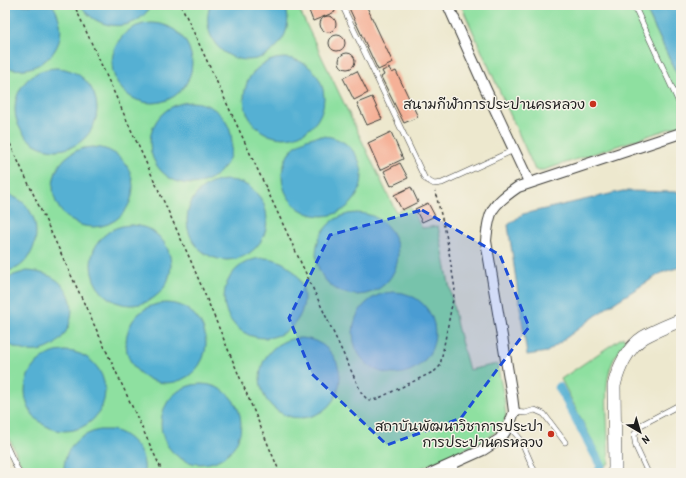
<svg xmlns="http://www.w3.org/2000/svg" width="686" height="478" viewBox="0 0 686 478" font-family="'Patrick Hand','Playpen Sans Thai',sans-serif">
<rect width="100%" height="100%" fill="#f7f3e8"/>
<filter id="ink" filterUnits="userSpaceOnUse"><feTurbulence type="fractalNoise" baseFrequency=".025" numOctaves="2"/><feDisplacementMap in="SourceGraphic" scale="8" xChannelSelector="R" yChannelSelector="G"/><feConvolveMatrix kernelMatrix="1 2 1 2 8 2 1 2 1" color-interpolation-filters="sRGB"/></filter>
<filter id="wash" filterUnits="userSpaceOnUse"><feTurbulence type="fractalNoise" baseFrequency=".012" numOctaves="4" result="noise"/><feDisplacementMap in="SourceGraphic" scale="16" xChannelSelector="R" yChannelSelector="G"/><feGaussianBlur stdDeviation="0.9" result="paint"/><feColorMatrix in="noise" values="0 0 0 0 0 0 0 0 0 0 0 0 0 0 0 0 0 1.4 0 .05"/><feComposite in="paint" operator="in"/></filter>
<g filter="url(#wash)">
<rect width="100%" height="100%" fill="#ede8ce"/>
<g fill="#8ee0a0" stroke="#557e5e">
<path d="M 5,5 L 297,5 L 396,212 L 409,206 L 422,228 L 438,226 L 457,326 L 469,370 L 497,364 L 504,397 L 506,417 L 501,427 L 486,440 L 410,473 L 25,473 L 5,429 Z"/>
<path d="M 461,5 L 644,5 L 681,83 L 681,125 L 544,170 L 535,170 Z"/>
<path d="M 623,337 L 626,341 C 605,366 606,386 607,417 C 608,432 608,448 609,463 L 605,466 L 561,379 Z"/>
</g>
<g fill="#55b0d3" stroke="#386678">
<path d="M 5,5 L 52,5 C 56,9 57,13 59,19 C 69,51 35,78 5,67 Z"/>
<path d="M 81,5 L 151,5 C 137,34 95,31 81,5 Z"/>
<path d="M 210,5 L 285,5 C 289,15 289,28 283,38 C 257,82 195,54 210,5 Z"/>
<path d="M 644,5 L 681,5 L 681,83 Z"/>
<circle cx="152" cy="63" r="40"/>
<circle cx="284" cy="98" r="40"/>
<circle cx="56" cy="109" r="41"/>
<circle cx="191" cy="143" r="41"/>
<circle cx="322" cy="176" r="40"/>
<circle cx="93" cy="187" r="40"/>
<circle cx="227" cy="220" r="40"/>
<path d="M 623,191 L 681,192 L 681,267 L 663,272 L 609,306 L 547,352 L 527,355 L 508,225 L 523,214 Z"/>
<path d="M 5,193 C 14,197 23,200 28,208 C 42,227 37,256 17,268 C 13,269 9,271 5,272 Z"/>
<circle cx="357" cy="254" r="41"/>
<circle cx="131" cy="265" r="40"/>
<circle cx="264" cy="298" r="40"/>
<path d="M 27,271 C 106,275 69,383 5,342 L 5,281 L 14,275 Z"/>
<circle cx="394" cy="333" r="41"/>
<circle cx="166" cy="343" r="40"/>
<circle cx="300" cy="378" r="40"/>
<circle cx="65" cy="391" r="40"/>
<circle cx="201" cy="424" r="40"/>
<path d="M 99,430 C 103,430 108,430 112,430 C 131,434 147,454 144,473 L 64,473 C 63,448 77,436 99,430 Z"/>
</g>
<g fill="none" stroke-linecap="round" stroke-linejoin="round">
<path stroke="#55b0d3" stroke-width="9" d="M 559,387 L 601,466 L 598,473"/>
</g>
<g id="blocks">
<g fill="#f5b197">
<path d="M 300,5 L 333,5 L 335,12 L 313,21 L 308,8 L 302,10 Z"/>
<path d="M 355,5 L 366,5 L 393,63 L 378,70 L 349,8 Z"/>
<circle cx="328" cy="24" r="8"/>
<circle cx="337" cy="43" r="8"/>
<circle cx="347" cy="61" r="8"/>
<path d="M 389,68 L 392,73 L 396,71 L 418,117 L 404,123 L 381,77 L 384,75 L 382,71 Z"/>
<path d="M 357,71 L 368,93 L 354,100 L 343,78 Z"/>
<path d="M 372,97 L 382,119 L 367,125 L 357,103 Z"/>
<path d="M 391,132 L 403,159 L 380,170 L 368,143 Z"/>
<path d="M 400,163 L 408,178 L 391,186 L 384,171 Z"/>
<path d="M 411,187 L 418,202 L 402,210 L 394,195 Z"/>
<path d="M 428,203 L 435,216 L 422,222 L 415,209 Z"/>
</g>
</g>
</g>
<g filter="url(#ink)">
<use href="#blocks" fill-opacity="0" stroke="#3b3b37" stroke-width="1"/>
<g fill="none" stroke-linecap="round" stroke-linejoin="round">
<g stroke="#3b3b37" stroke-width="6">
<g id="service">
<path d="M 342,5 L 425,179 L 434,184 L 442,183 L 514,150"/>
<path d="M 634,5 L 681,107"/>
<path d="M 514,412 L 525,413 L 535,410 L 544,414 L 565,442"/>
<path d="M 509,426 L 521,440 L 534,470"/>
<path d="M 5,443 L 19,473"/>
<path d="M 453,464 L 457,473"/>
<path d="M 648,473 L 636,447 L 634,435 L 641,425 L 681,404"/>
</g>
</g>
<g stroke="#3b3b37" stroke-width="12">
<g id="minor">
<path d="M 448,5 L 486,90 L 529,182"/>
<path d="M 432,473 L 483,450 L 500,439 L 509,426 L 514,412 L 512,396 L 486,241 C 489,209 492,205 518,187 L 681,133"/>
</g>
</g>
<g stroke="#3b3b37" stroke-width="14">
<path id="tertiary" d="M 614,473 L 615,468 L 614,386 C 618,368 628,347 644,337 C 656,330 669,325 681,320"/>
</g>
<g stroke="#3b3b37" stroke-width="1.5" stroke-dasharray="3 3" stroke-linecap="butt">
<path d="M 181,5 L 362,394 L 368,400 L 377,399 L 435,371 L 440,366 L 455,289 L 446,234 L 435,191"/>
<path d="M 76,9 L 190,259 L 280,473"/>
<path d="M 5,133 L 163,473"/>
</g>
<use href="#service" stroke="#fff" stroke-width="5"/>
<use href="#minor" stroke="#fff" stroke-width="10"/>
<use href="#tertiary" stroke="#fff" stroke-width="13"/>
</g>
</g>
<path fill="#1d4ed8" fill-opacity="0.2" stroke="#1d4ed8" stroke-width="3" stroke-dasharray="8 5" stroke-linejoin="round" d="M 422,210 L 500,255 L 529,327 L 461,418 L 387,445 L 312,374 L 289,318 L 330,235 Z"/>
<g fill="#c8321e" stroke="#f7f3e8" stroke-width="1.5">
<circle cx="593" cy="104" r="4"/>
<circle cx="551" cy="434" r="4"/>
</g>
<g text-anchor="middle" stroke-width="3" stroke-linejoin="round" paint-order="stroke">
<g font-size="14" fill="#1c1c1c" stroke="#f7f3e8" text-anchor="end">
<text x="585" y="109">สนามกีฬาการประปานครหลวง</text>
<text x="543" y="431">สถาบันพัฒนาวิชาการประปา<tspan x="543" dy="16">การประปานครหลวง</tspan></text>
</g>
</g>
<rect width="686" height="478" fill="none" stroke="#f7f3e8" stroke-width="20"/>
<g transform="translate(640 432) rotate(142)" stroke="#f7f3e8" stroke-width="3" paint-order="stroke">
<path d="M0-3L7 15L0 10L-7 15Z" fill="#1c1c1c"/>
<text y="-6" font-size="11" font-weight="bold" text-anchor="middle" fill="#1c1c1c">N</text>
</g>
</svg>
